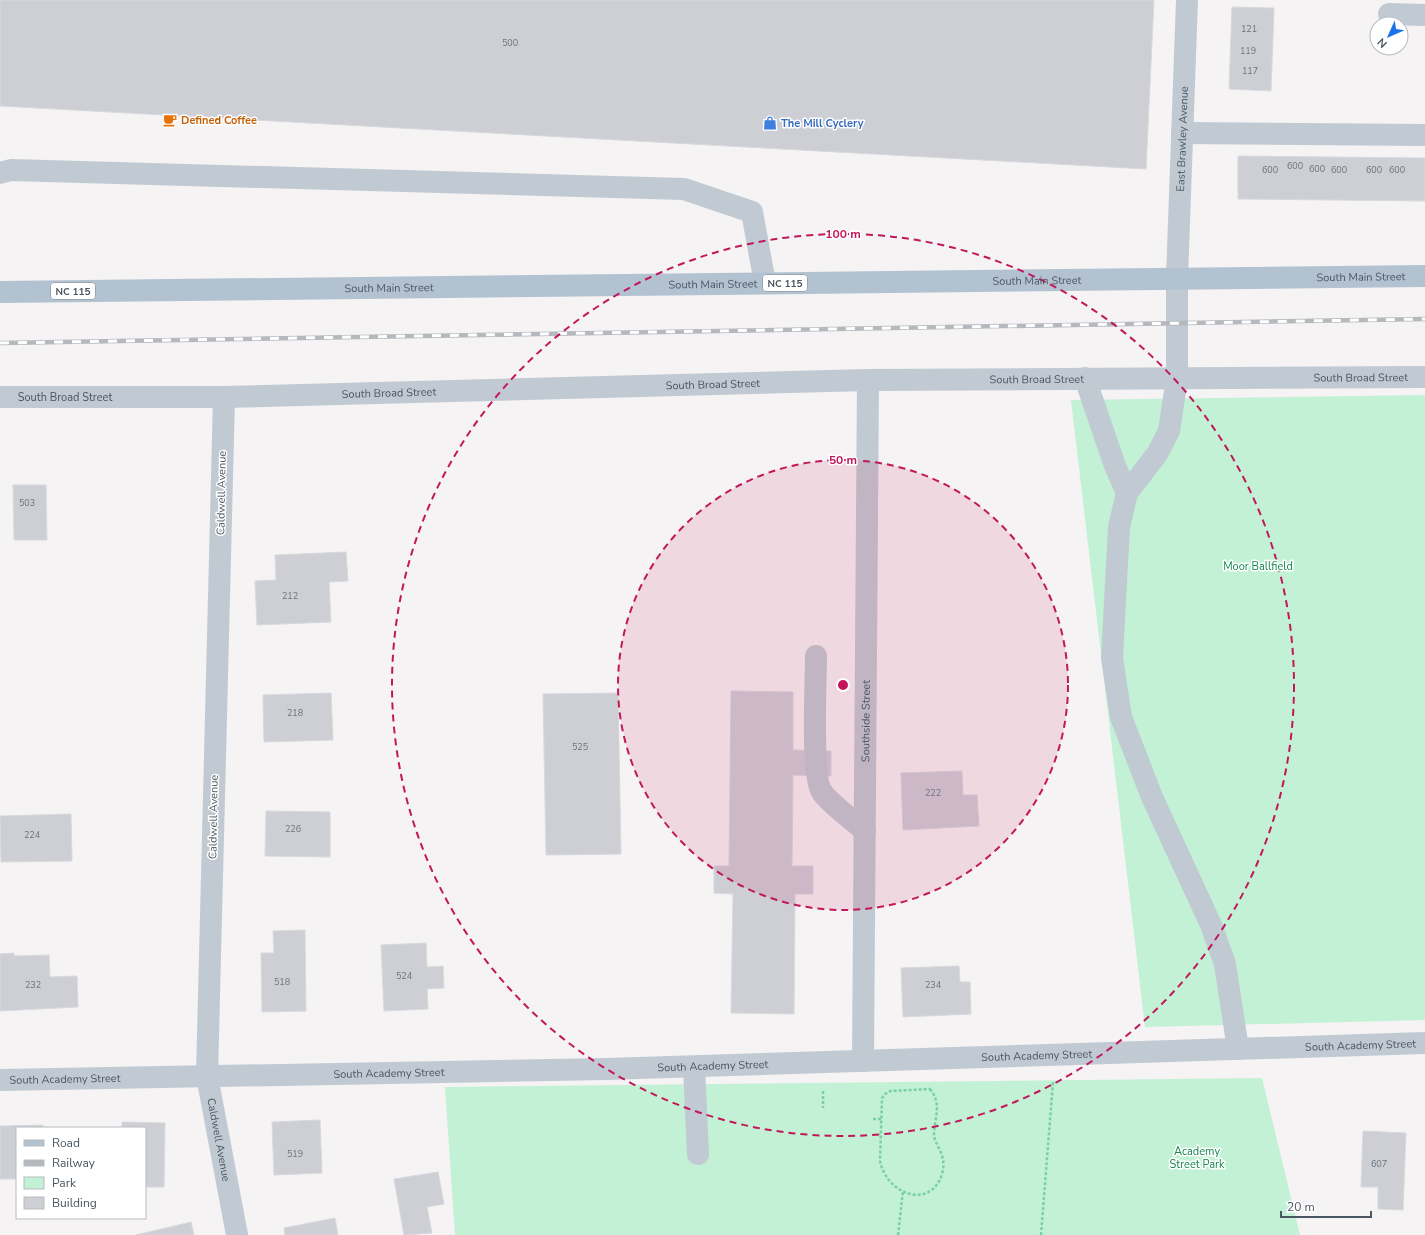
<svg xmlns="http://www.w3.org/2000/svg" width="1425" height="1235" viewBox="0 0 1425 1235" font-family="'Nunito Sans',sans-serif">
<rect width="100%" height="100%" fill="#f5f3f3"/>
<g fill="#c3f1d5">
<path d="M 1425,395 L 1425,1020 L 1145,1027 L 1071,400 Z"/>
<path d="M 1262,1078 L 1300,1235 L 455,1235 L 445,1087 Z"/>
</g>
<g fill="#cdcfd5" stroke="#d7d9de">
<path d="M 0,0 L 1154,0 L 1146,169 L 0,106 Z"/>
<path d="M 1232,7 L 1274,8 L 1271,91 L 1229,89 Z"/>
<path d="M 1238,156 L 1425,158 L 1425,201 L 1238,199 Z"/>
<path d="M 13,485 L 46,485 L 47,540 L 14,540 Z"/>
<path d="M 346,552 L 348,581 L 329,582 L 331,622 L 257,625 L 255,581 L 276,580 L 275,555 Z"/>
<path d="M 731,691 L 793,692 L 793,750 L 831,751 L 831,776 L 793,775 L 792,866 L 813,866 L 813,894 L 795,894 L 794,1014 L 731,1013 L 733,894 L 714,893 L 714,866 L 729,866 Z"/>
<path d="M 331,693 L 333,740 L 264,742 L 263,695 Z"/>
<path d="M 618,693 L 621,854 L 546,855 L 543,694 Z"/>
<path d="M 962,771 L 963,795 L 977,795 L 979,826 L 903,830 L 901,773 Z"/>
<path d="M 266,811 L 330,812 L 330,857 L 265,856 Z"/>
<path d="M 71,814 L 72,861 L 1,862 L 0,816 Z"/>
<path d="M 305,930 L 306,1011 L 262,1012 L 261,953 L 274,953 L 273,931 Z"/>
<path d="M 426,943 L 427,967 L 443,966 L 444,988 L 427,989 L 428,1009 L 384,1011 L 381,945 Z"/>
<path d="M 14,953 L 14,956 L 49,955 L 50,977 L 77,976 L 78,1007 L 0,1011 L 0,954 Z"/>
<path d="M 959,966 L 960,982 L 970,982 L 971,1014 L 903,1017 L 901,968 Z"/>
<path d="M 320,1120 L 322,1173 L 274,1175 L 272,1122 Z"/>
<path d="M 122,1122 L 165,1123 L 164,1187 L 145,1187 L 145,1128 L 122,1128 Z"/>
<path d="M 43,1125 L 43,1128 L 17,1128 L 17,1179 L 0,1179 L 0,1126 Z"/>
<path d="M 1363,1131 L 1406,1133 L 1403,1210 L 1378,1209 L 1378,1187 L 1361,1187 Z"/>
<path d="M 438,1172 L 444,1204 L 427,1207 L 432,1233 L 404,1235 L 394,1179 Z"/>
<path d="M 335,1218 L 338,1235 L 285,1235 L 284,1228 Z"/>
<path d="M 191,1222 L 194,1235 L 136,1235 Z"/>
</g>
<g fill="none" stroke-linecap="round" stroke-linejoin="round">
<g stroke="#7ad0a6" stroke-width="2.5" stroke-dasharray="3 2" stroke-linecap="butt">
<path d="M 930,1089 C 942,1104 935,1117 934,1133 C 933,1145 948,1153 942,1174 C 931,1210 887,1195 880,1161 L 882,1098 L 885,1094 L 890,1091 Z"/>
<path d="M 823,1091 L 823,1108"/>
<path d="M 873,1119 L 881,1119"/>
<path d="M 898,1235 L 903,1191"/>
<path d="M 1041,1235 L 1053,1082"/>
</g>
<g stroke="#c1cad2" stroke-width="22">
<path d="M 1389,14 L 1425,15"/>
<path d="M 1182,133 L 1425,135"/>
<path d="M 0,173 L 11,170 L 684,189 L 752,212 L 765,283"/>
<path d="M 1085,378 L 1115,466 L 1127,493 L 1119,527 L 1112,658 L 1121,717 L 1152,797 L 1211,925 L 1225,964 L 1238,1049"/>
<path id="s1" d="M 0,397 L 224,397 L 868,380 L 1425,377"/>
<path id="s2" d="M 224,397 L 207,1076 L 237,1235"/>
<path id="s3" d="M 1127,493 L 1157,454 L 1169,431 L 1177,378 L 1177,278 L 1187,0"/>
<path d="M 816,656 C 816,680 811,777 822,792 C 829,803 854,821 865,831"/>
<path id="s4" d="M 863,1061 L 868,380"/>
<path d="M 694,1067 L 698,1154"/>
<path id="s5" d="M 0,1080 L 606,1069 L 1425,1043"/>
</g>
<path stroke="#b3c2d1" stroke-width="22" id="s6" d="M 0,292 L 1425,276"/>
<g stroke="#b5b8bd" stroke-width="4.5">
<path id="rail" d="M 0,343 L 1425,319"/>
</g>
<use href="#rail" stroke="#fff" stroke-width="3" stroke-dasharray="9" stroke-linecap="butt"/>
</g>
<circle cx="843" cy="685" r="225" fill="#c2185b" fill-opacity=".12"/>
<g fill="none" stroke="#c2185b" stroke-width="2" stroke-dasharray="7 5">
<circle cx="843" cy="685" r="225"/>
<circle cx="843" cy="685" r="451"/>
</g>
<defs>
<g id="cafe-bare" transform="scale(1.08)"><path d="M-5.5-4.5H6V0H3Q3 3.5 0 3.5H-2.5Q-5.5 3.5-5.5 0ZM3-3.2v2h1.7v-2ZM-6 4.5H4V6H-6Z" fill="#e8710a" stroke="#fff" stroke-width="2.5" paint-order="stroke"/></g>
<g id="shop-bare" transform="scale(1.08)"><path d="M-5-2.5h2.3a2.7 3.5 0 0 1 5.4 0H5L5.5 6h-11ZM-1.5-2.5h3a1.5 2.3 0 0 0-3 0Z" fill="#3f7fe0" stroke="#fff" stroke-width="2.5" paint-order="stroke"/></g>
</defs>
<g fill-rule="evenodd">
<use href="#cafe-bare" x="170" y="120"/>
<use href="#shop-bare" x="770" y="123"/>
</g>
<g text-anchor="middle" stroke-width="3" stroke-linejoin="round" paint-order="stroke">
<g font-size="9" fill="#6b747e">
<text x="1249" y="32">121</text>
<text x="510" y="46">500</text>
<text x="1248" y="54">119</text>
<text x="1250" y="74">117</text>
<text x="1295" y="169">600</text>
<text x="1317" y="172">600</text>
<text x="1270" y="173">600</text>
<text x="1339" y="173">600</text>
<text x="1374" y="173">600</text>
<text x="1397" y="173">600</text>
<text x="27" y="506">503</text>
<text x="290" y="599">212</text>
<text x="295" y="716">218</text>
<text x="580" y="750">525</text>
<text x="933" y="796">222</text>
<text x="293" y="832">226</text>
<text x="32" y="838">224</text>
<text x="404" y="979">524</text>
<text x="282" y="985">518</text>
<text x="33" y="988">232</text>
<text x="933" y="988">234</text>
<text x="295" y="1157">519</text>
<text x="1379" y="1167">607</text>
</g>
<g fill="#fff" stroke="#808990" stroke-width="1">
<rect x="763" y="275" width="44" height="16" rx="3"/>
<rect x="51" y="283" width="44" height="16" rx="3"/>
</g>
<g font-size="10" font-weight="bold" fill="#4a5661">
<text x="785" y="287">NC 115</text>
<text x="73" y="295">NC 115</text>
</g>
<g font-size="11" font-weight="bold" fill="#c56008" stroke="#fff" text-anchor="start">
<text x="181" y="124">Defined Coffee</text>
</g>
<g font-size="11" font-weight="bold" fill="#366cbe" stroke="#fff" text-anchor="start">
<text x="781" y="127">The Mill Cyclery</text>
</g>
<g font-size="11" fill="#4a5661" stroke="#fff">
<text dy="4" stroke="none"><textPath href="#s3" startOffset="368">East Brawley Avenue</textPath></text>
<text dy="4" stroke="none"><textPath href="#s6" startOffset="1361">South Main Street</textPath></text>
<text dy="4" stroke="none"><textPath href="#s6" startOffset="1037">South Main Street</textPath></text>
<text dy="4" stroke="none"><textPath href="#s6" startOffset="713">South Main Street</textPath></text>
<text dy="4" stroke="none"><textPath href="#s6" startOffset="389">South Main Street</textPath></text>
<text dy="4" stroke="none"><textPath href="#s1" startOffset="1361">South Broad Street</textPath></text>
<text dy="4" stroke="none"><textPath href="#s1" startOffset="1037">South Broad Street</textPath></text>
<text dy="4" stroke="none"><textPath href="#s1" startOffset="713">South Broad Street</textPath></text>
<text dy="4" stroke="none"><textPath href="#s1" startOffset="389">South Broad Street</textPath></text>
<text dy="4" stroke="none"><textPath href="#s1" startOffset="65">South Broad Street</textPath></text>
<text transform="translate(221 493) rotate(-89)" y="4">Caldwell Avenue</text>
<text dy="4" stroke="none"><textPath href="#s4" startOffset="340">Southside Street</textPath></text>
<text transform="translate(213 817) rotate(-89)" y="4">Caldwell Avenue</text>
<text dy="4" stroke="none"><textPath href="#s5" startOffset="1361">South Academy Street</textPath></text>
<text dy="4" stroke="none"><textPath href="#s5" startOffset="1037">South Academy Street</textPath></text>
<text dy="4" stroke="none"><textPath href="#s5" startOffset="713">South Academy Street</textPath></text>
<text dy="4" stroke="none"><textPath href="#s5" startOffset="389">South Academy Street</textPath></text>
<text dy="4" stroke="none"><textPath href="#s5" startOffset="65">South Academy Street</textPath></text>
<text dy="4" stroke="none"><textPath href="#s2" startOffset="744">Caldwell Avenue</textPath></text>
</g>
<g font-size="11" fill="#17864f" stroke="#fff">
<text x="1258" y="570">Moor Ballfield</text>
<text x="1197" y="1155">Academy<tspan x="1197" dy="13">Street Park</tspan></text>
</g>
</g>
<circle cx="843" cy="685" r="6" fill="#c2185b" stroke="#fff" stroke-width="2"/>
<g font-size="12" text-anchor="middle" font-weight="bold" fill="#c2185b" stroke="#fff" stroke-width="3" stroke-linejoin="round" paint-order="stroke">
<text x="843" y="238">100 m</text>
<text x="843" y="464">50 m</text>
</g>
<rect x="16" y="1127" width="130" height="92" fill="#ffffff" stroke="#b7bbc0"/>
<rect x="24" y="1140" width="20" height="6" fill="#b3c2d1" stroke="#b7bbc0"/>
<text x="52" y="1147" font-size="12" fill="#4a5661">Road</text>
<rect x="24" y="1160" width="20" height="6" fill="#b5b8bd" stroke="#b7bbc0"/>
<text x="52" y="1167" font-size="12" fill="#4a5661">Railway</text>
<rect x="24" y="1177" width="20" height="12" fill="#c3f1d5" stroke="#b7bbc0"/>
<text x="52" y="1187" font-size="12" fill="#4a5661">Park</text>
<rect x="24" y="1197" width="20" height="12" fill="#cdcfd5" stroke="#b7bbc0"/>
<text x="52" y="1207" font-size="12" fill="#4a5661">Building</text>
<g transform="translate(1389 36) rotate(225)"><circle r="19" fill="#ffffff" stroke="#b7bbc0"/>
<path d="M0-3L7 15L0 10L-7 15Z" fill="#1a73e8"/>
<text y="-6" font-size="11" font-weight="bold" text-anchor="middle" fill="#4a5661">N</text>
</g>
<path d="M1281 1211v6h90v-6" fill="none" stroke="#4a5661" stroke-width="2"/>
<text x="1287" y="1211" font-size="12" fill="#4a5661" stroke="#ffffff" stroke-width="3" paint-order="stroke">20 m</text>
</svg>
